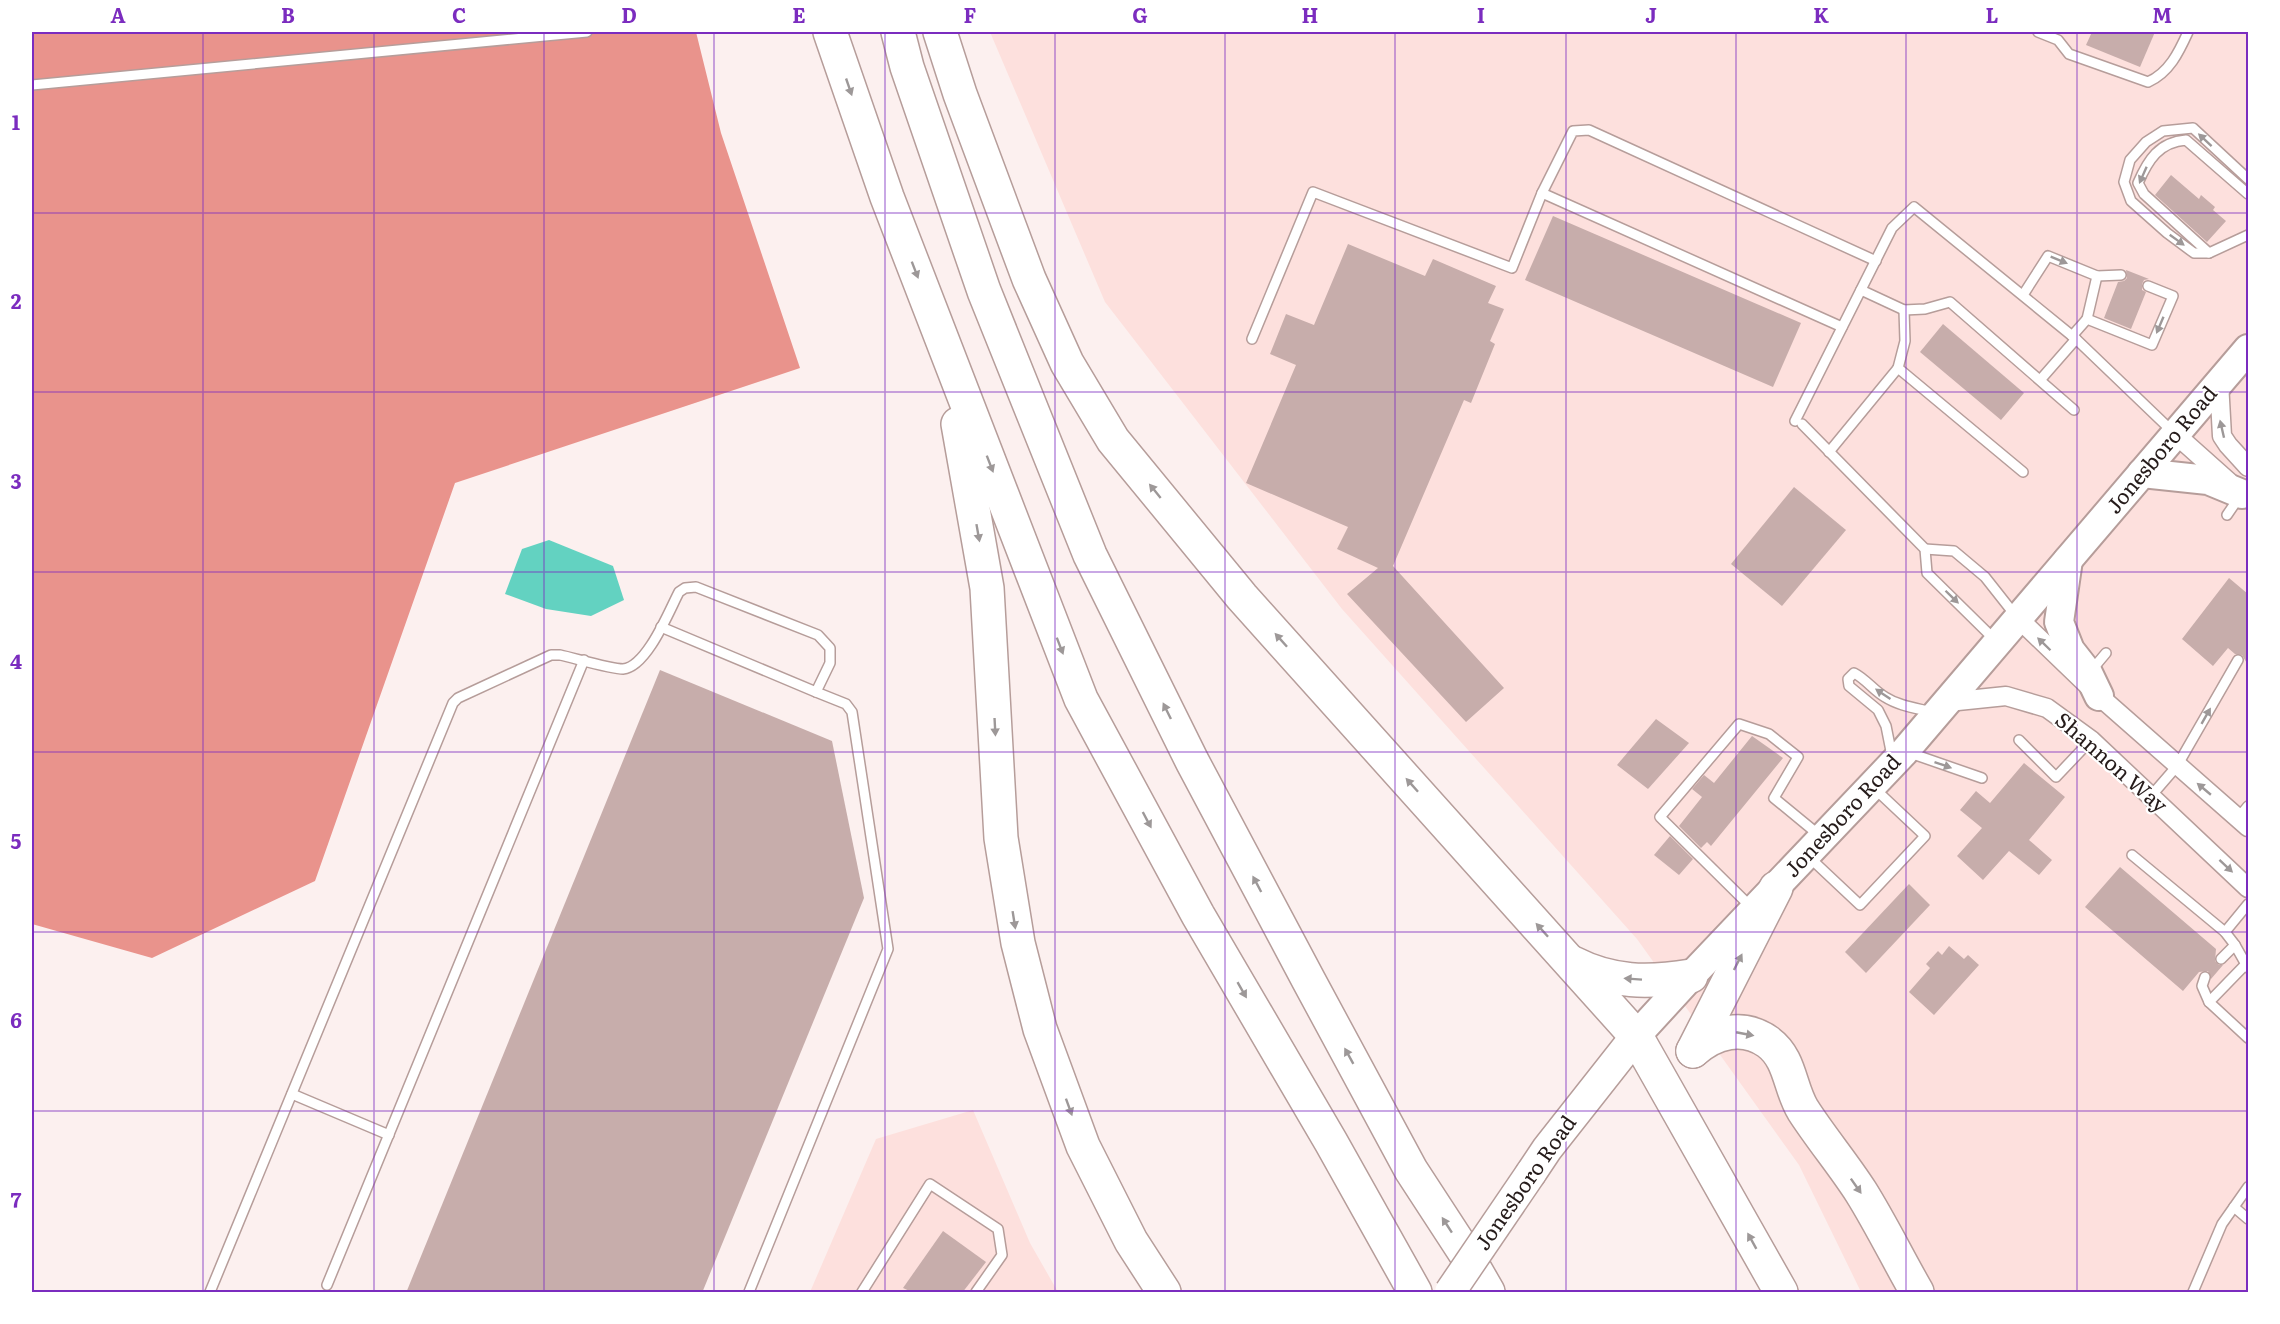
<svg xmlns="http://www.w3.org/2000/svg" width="2280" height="1324" viewBox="0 0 2280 1324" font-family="Literata,serif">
<rect width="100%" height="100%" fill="#fcf0ef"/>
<g fill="#fde0dd">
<path d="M 990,32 L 2248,32 L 2248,1292 L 1861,1292 L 1799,1165 L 1637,939 L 1342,609 L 1105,302 Z"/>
<path d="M 973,1110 L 1030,1243 L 1058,1292 L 810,1292 L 876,1139 Z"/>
</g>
<path fill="#e9938c" d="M 32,32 L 696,32 L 721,133 L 800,368 L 455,483 L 315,881 L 152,958 L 32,924 Z"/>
<path fill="#63d2c1" d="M 549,540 L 613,566 L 624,600 L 591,616 L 546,609 L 505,594 L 522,549 Z"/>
<g fill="#c7adab">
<path d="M 2092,32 L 2155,32 L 2140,67 L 2086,45 Z"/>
<path d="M 2171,175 L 2199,199 L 2201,195 L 2215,207 L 2213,210 L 2226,221 L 2207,242 L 2155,195 Z"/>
<path d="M 1553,216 L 1801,323 L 1773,387 L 1525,280 Z"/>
<path d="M 1348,244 L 1425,276 L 1433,259 L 1496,286 L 1488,303 L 1504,309 L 1490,341 L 1495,344 L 1471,403 L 1464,400 L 1393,566 L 1504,688 L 1466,722 L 1347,594 L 1378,568 L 1337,549 L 1348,527 L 1246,483 L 1296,365 L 1270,354 L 1286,314 L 1314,325 Z"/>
<path d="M 2126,270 L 2149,279 L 2144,280 L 2142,284 L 2142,290 L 2146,292 L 2131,329 L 2104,318 L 2118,282 L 2124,281 L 2127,278 Z"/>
<path d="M 1943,324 L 2024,393 L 2001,420 L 1920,352 Z"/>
<path d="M 1794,487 L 1846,530 L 1782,606 L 1731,564 Z"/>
<path d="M 2229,578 L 2248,594 L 2248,665 L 2242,655 L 2235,654 L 2228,648 L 2213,666 L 2182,639 Z"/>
<path d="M 660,670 L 832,741 L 864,898 L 702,1293 L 406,1293 Z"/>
<path d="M 1656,719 L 1689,743 L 1648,789 L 1617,765 Z"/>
<path d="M 1752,736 L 1783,758 L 1711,846 L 1707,842 L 1701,848 L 1679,826 L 1702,797 L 1692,789 L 1704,775 L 1714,783 Z"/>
<path d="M 2024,763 L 2065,797 L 2029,840 L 2052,860 L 2039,875 L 2009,851 L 1983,880 L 1957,856 L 1982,828 L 1960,810 L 1976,791 L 1990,803 Z"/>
<path d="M 1670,836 L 1693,859 L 1679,875 L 1654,855 Z"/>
<path d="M 2120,867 L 2216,949 L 2215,961 L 2219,965 L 2223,965 L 2211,979 L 2208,971 L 2199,972 L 2183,991 L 2085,907 Z"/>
<path d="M 1909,884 L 1930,905 L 1866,973 L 1845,952 Z"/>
<path d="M 1949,946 L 1964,959 L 1968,955 L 1979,965 L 1934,1015 L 1909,992 L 1930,968 L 1926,964 L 1938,951 L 1942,955 Z"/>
<path d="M 943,1231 L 986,1262 L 962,1293 L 914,1293 L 903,1288 Z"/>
</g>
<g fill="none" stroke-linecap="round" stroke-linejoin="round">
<g stroke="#b69d9a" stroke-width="12">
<g id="service">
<path d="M 2038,32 L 2058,40 L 2069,54 L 2148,82 C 2169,73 2179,52 2188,32"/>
<path d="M 32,85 L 587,32"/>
<path d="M 2248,179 L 2193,128 L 2163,131 L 2146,142 L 2130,160 L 2124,182 L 2131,201 L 2167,233 L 2194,253 L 2209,253 L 2248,235"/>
<path d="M 1542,193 L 1573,131 L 1589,130 L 1876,261"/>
<path d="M 2209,253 L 2144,194 L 2138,183 C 2148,160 2159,142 2186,140 L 2248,194"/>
<path d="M 2097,276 L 2121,275"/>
<path d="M 1861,290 L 1904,310 L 1925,309 L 1950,302 L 2074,410"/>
<path d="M 2023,295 L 2048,256 L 2097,276 L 2087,319"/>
<path d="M 2072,336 L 2087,319 L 2152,345 L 2173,296 L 2148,286"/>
<path d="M 1252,339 L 1313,192 L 1512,268 L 1542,193 L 1842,327"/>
<path d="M 1898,368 L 1905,341 L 1904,310"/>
<path d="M 2041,379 L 2076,339"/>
<path d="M 1795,421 L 1892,228 L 1914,207 L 2076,339 L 2174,433"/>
<path d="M 1802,424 L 1925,549 L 1927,573 L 1995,640"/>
<path d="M 1829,452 L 1898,368 L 2023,472"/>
<path d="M 2227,515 L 2240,496"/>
<path d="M 1925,549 L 1954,551 L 1985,577 L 2015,615"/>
<path d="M 661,627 L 816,692"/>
<path d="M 2090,672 L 2106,653"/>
<path d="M 2019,740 L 2056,777 L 2091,740"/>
<path d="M 1910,753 L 1982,778"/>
<path d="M 1892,756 L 1886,726 L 1878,710 L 1849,686 L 1848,679 L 1854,673 C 1866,679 1874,691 1885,697 C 1899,706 1916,708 1932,712"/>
<path d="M 2151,796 L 2177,766 L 2238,660"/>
<path d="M 2238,818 L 2248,806"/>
<path d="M 2132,855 L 2225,932"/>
<path d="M 1809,857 L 1860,905 L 1925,836 L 1874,788"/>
<path d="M 1751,907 L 1660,817 L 1739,724 L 1769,734 L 1798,757 L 1774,798 L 1819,835"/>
<path d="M 2221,959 L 2235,945"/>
<path d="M 2245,965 L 2209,1002 L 2248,1038"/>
<path d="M 2248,968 L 2235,945 L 2225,932 L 2248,904"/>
<path d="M 2205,977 L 2202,986 L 2209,1002"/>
<path d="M 292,1094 L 389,1135"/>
<path d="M 2234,1207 L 2248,1219"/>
<path d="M 327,1285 L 584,660"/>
<path d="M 210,1292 L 453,703 L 458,698 L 551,655 L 560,655 C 574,658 611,669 623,669 C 647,667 669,611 679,592 L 685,588 L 696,587 L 818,635 L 830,648 L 830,663 L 816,692 L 846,704 L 852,712 L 888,949 L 749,1292"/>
<path d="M 862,1292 L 930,1184 L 998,1229 L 1002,1255 L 976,1292"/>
<path d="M 2193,1292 L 2222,1224 L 2248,1187"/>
</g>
</g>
<g stroke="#b69d9a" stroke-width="21">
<g id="minor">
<path d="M 2219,382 L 2222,436 L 2228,445 L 2248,467"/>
<path d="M 2174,433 L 2229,482"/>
<path d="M 2019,619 L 2099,696 L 2248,827"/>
<path d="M 1948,702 L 2006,696 L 2047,708 L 2091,740 L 2248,888"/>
</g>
</g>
<g stroke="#b69d9a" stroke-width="32">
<g id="primary">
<path d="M 2142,473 L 2208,480 L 2242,494"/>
<path d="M 2068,560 L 2059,622 L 2070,650 L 2088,673 L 2099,696"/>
<path d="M 1636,1036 L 1691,976 L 1904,752 L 2248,349"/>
</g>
</g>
<g stroke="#b69d9a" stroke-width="33">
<path id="trunk" d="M 1531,1173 L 1547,1149 L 1636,1036"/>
</g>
<g stroke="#b69d9a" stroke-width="36">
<g id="motorway">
<path d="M 830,32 L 887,197 L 1081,699 L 1198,915 L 1331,1142 L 1415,1292"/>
<path d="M 898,32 L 907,67 L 984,291 L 1090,555 L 1192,761 L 1309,981 L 1411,1170 L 1469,1259 L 1488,1292"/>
<path d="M 940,32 L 960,94 L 1029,279 L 1067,363 L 1113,440 L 1242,597 L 1636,1036 L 1781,1292"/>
<path d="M 958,424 L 987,588 L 1001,838 L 1018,943 L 1040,1029 L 1083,1146 L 1131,1241 L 1164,1292"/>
<path d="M 1573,963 C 1612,983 1648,983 1691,976"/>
<path d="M 1693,1051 C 1714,1032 1743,1024 1768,1042 C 1791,1059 1789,1087 1803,1110 C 1821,1138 1843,1164 1861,1192 C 1881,1224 1898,1259 1917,1292"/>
<path d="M 1693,1051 L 1776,888"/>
</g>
</g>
<use href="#service" stroke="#fff" stroke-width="9"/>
<use href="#minor" stroke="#fff" stroke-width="18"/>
<use href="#primary" stroke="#fff" stroke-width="28"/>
<use href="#trunk" stroke="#fff" stroke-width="30"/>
<use href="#motorway" stroke="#fff" stroke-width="33"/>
<g stroke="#b69d9a" stroke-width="33" stroke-linecap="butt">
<path id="trunk-bridge" d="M 1450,1292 L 1531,1173"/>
</g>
<use href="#trunk-bridge" stroke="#fff" stroke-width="30"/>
</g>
<defs><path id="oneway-solid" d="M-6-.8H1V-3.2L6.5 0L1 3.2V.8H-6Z" transform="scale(1.5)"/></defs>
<g fill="#9d9898">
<use href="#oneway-solid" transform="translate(849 87) rotate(71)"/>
<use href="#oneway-solid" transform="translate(2205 140) rotate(-137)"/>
<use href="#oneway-solid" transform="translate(2143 175) rotate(114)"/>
<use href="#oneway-solid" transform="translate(2177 240) rotate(36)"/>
<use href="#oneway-solid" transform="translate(2059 260) rotate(22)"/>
<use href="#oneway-solid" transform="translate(915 270) rotate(69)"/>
<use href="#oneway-solid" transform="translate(2160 325) rotate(113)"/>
<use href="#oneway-solid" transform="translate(2222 429) rotate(-103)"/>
<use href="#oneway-solid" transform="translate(990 464) rotate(69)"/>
<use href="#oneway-solid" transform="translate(1155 491) rotate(-129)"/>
<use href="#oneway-solid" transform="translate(978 533) rotate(80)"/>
<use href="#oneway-solid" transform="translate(1952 597) rotate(44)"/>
<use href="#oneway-solid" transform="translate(1281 640) rotate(-132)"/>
<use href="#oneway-solid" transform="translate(2044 644) rotate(-136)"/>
<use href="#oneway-solid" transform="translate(1060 646) rotate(69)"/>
<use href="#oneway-solid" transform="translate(1883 694) rotate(-146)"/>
<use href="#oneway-solid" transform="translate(1167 711) rotate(-116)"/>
<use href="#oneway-solid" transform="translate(2206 716) rotate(-60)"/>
<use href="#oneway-solid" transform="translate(995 727) rotate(87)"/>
<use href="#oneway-solid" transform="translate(1943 765) rotate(19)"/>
<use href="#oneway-solid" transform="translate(1412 785) rotate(-132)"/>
<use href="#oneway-solid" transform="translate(2204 789) rotate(-140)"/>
<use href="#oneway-solid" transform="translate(1147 820) rotate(62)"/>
<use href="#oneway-solid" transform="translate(2226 866) rotate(43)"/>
<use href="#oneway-solid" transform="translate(1257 884) rotate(-118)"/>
<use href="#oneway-solid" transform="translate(1014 920) rotate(81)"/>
<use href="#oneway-solid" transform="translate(1542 930) rotate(-132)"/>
<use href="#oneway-solid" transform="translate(1738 962) rotate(-63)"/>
<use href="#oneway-solid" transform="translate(1633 979) rotate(-176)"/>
<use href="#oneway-solid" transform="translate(1242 990) rotate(60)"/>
<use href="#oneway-solid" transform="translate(1745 1034) rotate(11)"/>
<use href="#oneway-solid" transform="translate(1349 1056) rotate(-119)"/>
<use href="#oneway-solid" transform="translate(1069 1107) rotate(70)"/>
<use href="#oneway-solid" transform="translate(1856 1186) rotate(55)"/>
<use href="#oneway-solid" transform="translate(1447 1225) rotate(-123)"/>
<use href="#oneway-solid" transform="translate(1752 1241) rotate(-119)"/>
</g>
<path fill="none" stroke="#7b2cbf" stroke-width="1.5" stroke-opacity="0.55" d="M 203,32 L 203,1292M 374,32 L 374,1292M 544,32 L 544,1292M 714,32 L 714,1292M 885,32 L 885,1292M 1055,32 L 1055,1292M 1225,32 L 1225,1292M 1395,32 L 1395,1292M 1566,32 L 1566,1292M 1736,32 L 1736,1292M 1906,32 L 1906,1292M 2077,32 L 2077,1292M 32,213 L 2248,213M 32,392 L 2248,392M 32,572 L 2248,572M 32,752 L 2248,752M 32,932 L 2248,932M 32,1111 L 2248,1111"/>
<g text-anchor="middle" stroke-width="4.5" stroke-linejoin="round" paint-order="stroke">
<g font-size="21" fill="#251b1a" stroke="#fff">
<text transform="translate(2162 450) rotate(-50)" y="7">Jonesboro Road</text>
<text transform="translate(2111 763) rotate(41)" y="7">Shannon Way</text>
<text transform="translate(1843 816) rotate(-47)" y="7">Jonesboro Road</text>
<text transform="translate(1526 1183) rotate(-55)" y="7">Jonesboro Road</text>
</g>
</g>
<rect width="2280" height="1324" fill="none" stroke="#ffffff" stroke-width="66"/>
<rect x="33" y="33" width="2214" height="1258" fill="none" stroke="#7b2cbf" stroke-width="2"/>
<g font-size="20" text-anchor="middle" font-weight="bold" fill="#7b2cbf">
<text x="118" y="23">A</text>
<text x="288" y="23">B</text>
<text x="459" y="23">C</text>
<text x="629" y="23">D</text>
<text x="799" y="23">E</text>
<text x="970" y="23">F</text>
<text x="1140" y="23">G</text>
<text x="1310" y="23">H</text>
<text x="1481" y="23">I</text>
<text x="1651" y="23">J</text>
<text x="1821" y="23">K</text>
<text x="1992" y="23">L</text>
<text x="2162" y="23">M</text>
<text x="16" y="130">1</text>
<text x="16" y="309">2</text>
<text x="16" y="489">3</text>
<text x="16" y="669">4</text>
<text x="16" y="849">5</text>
<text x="16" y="1028">6</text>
<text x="16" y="1208">7</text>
</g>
</svg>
